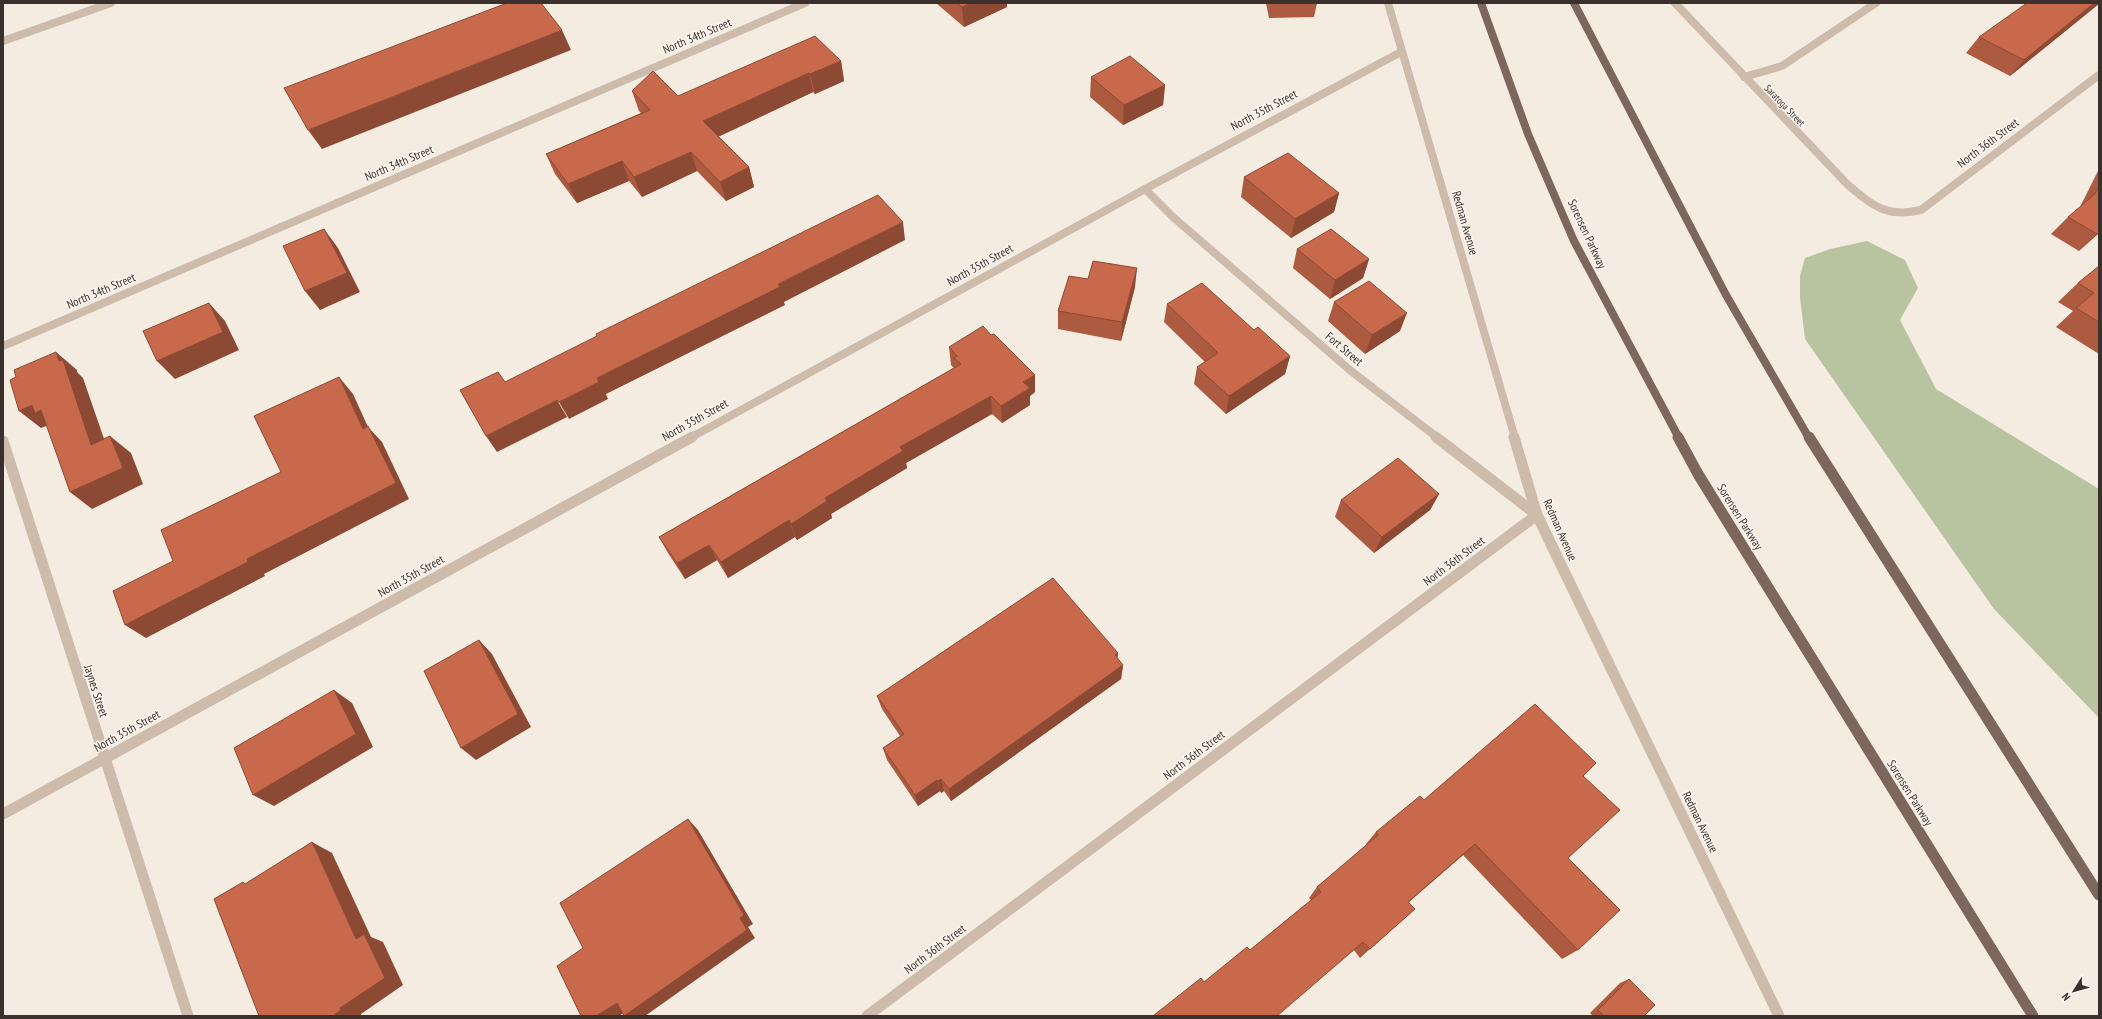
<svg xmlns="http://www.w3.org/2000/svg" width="2102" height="1019" viewBox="0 0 2102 1019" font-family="'PT Sans Narrow',sans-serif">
<rect width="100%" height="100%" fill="#f4ebe1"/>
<path fill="#b8c4a0" d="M 1867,241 L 1905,260 L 1918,288 L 1900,320 L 1936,389 L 2099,489 L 2099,718 L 1994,609 L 1805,339 L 1800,298 L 1800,276 L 1805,258 L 1830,249 Z"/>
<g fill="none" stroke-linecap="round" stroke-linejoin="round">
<path stroke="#cdbbac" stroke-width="8" d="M 1744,77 L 1782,66 L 1876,3"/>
<g stroke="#cdbbac" stroke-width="8">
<path d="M 1388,3 L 1515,438"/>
<path d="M 1675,3 L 1848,185 C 1873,206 1887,218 1921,210 L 2099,75"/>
<path d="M 3,41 L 111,3"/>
<path d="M 1145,189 L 1173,217 L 1351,371 L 1438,438"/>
<path d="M 3,346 L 805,3"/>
<path d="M 690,438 L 1145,189 L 1401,52"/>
</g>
<g stroke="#cdbbac" stroke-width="11">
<path d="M 1514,437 L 1537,515 L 1779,1016"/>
<path d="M 3,441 L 188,1016"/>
<path d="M 3,814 L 692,437"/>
<path d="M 867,1016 L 1537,515 L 1436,437"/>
</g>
<g stroke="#7d675c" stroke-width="8">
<path d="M 1481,3 L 1528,134 L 1574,241 L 1679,438"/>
<path d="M 1574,3 L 1726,295 L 1809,438"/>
</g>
<g stroke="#7d675c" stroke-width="11">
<path d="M 1678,437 L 1698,474 L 2033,1016"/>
<path d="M 1809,437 L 2099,895"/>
</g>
</g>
<g fill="#ac5a40">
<path d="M 936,3 L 1007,3 L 1007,7 L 964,27 Z"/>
<path d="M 1266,3 L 1317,3 L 1314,17 L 1269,18 Z"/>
<path d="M 2099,3 L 2010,76 L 1966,53 L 1979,37 Z"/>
<path d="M 841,61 L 844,81 L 815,94 L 813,92 L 718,137 L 749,167 L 754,187 L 726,201 L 697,171 L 642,197 L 629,181 L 577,203 L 555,174 L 546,154 L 641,113 L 639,111 L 632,91 L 678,96 Z"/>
<path d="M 1091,77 L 1165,85 L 1163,105 L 1123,125 L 1090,97 Z"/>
<path d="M 2099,169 L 2099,233 L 2079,251 L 2051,234 L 2068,217 L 2080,207 Z"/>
<path d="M 1244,177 L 1339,193 L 1334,212 L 1291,238 L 1241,197 Z"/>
<path d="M 1297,249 L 1369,259 L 1363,278 L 1330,299 L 1293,268 Z"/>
<path d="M 2099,266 L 2099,354 L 2056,327 L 2073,311 L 2058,302 L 2078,283 Z"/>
<path d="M 1135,287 L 1121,341 L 1058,329 L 1058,311 Z"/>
<path d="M 1334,302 L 1400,331 L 1365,354 L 1328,321 Z"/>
<path d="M 1167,304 L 1254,330 L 1290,356 L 1285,374 L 1226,414 L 1194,384 L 1197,367 L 1205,362 L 1164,322 Z"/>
<path d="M 949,347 L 1035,392 L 1030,396 L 1030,405 L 1002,423 L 992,414 L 906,463 L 907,468 L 831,514 L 832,518 L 797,540 L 795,537 L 728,578 L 717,560 L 685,579 L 668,553 L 659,537 L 954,368 L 951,365 Z"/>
<path d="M 1439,494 L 1430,510 L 1374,553 L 1335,517 L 1341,500 Z"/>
<path d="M 1118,653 L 1117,659 L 1123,665 L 1121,679 L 951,801 L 944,791 L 941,793 L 940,791 L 918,806 L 887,760 L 883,748 L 900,736 L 882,709 L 877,696 Z"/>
<path d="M 1583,776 L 1568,858 L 1578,950 L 1562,959 L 1463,855 L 1409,902 L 1415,909 L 1360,958 L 1354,950 L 1204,982 L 1250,950 L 1311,900 L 1309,898 L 1317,887 L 1367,845 L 1366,844 L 1376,832 L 1424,800 Z"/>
<path d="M 1629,979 L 1644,1016 L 1593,1016 L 1590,1013 L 1620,983 Z"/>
</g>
<g fill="#8c4a34">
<path d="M 972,3 L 1007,3 L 1007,7 L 964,27 L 962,7 Z"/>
<path d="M 2094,3 L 2099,3 L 2099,4 L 2010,76 L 2024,60 Z"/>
<path d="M 562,30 L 571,50 L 322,149 L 308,130 Z"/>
<path d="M 841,61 L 844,81 L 815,94 L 810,74 Z"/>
<path d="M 809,73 L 813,92 L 709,141 L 703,121 Z"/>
<path d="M 1165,85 L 1163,105 L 1123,125 L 1124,105 Z"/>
<path d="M 691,152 L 697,171 L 642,197 L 634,177 Z"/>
<path d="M 622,161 L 629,181 L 577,203 L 568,184 Z"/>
<path d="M 749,167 L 754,187 L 726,201 L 720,182 Z"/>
<path d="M 1339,193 L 1334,212 L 1291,238 L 1295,219 Z"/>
<path d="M 903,222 L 905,240 L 784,302 L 785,305 L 606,394 L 608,399 L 569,419 L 559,402 L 597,378 L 778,284 Z"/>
<path d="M 324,229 L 338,248 L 360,292 L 320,310 L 305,291 Z"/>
<path d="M 2099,232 L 2099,233 L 2079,251 Z"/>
<path d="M 1369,259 L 1363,278 L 1330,299 L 1335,280 Z"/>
<path d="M 1137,268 L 1135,287 L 1121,341 L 1122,322 Z"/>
<path d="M 209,303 L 225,321 L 239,350 L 175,379 L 157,361 Z"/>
<path d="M 1407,313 L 1400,331 L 1365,354 L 1372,335 Z"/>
<path d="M 56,352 L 77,370 L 77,372 L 83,378 L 112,462 L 91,445 L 59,361 Z"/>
<path d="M 1290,356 L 1285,374 L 1226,414 L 1229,396 Z"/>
<path d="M 1035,375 L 1035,392 L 1030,396 L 1030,405 L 1002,423 L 1001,406 L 1023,382 Z"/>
<path d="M 339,377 L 353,394 L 368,427 L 382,442 L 409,499 L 264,574 L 265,576 L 146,638 L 125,625 L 247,559 L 363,429 Z"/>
<path d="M 991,396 L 992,414 L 906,463 L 907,468 L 831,514 L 832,518 L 797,540 L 791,524 L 825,498 L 900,447 Z"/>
<path d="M 557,400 L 567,417 L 497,452 L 486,436 Z"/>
<path d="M 32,405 L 41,410 L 49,425 L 41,428 L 19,411 Z"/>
<path d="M 110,436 L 131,453 L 143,484 L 92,509 L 70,492 Z"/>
<path d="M 1439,494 L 1430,510 L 1374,553 L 1382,537 Z"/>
<path d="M 789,520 L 795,537 L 728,578 L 721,562 Z"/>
<path d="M 709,545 L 717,560 L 685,579 L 677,563 Z"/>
<path d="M 479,640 L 492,654 L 531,727 L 476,760 L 461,748 Z"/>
<path d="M 1118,653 L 1116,667 L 1115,655 Z"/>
<path d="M 1123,665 L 1121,679 L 951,801 L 949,789 Z"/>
<path d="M 334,690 L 352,703 L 373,747 L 274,806 L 253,795 Z"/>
<path d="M 941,779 L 944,791 L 941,793 L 938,781 Z"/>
<path d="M 937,780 L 940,791 L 918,806 L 915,795 Z"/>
<path d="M 688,819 L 698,830 L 753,924 L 748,927 L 755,938 L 645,1016 L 624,1016 L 740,918 Z"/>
<path d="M 312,842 L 332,853 L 371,937 L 383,942 L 403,985 L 361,1014 L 361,1016 L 333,1016 L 340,1008 L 356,939 Z"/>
<path d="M 1475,844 L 1463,855 L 1398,911 L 1408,902 Z"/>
<path d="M 617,1003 L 629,1010 L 619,1016 L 596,1016 Z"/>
</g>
<g fill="#c8694b" stroke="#8c4a34">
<path d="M 507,3 L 541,3 L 562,30 L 308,130 L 284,88 Z"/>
<path d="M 957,3 L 972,3 L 962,7 Z"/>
<path d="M 2027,3 L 2094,3 L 2024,60 L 1979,37 Z"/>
<path d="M 815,36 L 841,61 L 810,74 L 809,73 L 703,121 L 749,167 L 720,182 L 691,152 L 634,177 L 622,161 L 568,184 L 546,154 L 650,110 L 632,91 L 653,71 L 678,96 Z"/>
<path d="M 1130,56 L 1165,85 L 1124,105 L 1091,77 Z"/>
<path d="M 1288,153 L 1339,193 L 1295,219 L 1244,177 Z"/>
<path d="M 2099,186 L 2099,232 L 2097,234 L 2068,217 L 2095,194 Z"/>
<path d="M 878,195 L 903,222 L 778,284 L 780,287 L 597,378 L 599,382 L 559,402 L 557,400 L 486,436 L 460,390 L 498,372 L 505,382 L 597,336 L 596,334 Z"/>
<path d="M 324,229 L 347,273 L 305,291 L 283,246 Z"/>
<path d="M 1331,229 L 1369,259 L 1335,280 L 1297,249 Z"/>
<path d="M 1093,261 L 1137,268 L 1122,322 L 1058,311 L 1069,276 L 1088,279 Z"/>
<path d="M 2099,266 L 2099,322 L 2076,308 L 2094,293 L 2078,283 Z"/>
<path d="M 1369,281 L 1407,313 L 1372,335 L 1334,302 Z"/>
<path d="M 1202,283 L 1254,330 L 1258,327 L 1290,356 L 1229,396 L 1197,367 L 1218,353 L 1167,304 Z"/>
<path d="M 209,303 L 223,332 L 157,361 L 143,331 Z"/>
<path d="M 983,326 L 991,335 L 994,334 L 1035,375 L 1023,382 L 1030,388 L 1001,406 L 991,396 L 900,447 L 903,451 L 825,498 L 827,501 L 791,524 L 789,520 L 721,562 L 709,545 L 677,563 L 659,537 L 961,364 L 954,358 L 957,356 L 949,347 Z"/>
<path d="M 56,352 L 59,361 L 63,360 L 91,445 L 110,436 L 123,468 L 70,492 L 41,410 L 35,413 L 32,405 L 19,411 L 10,380 L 16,377 L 14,370 Z"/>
<path d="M 339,377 L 363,429 L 368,426 L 396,483 L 247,559 L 248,562 L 125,625 L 113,591 L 173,561 L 161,530 L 281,472 L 254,416 Z"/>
<path d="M 1398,458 L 1439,494 L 1382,537 L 1341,500 Z"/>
<path d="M 1053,578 L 1118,653 L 1115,655 L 1123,665 L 949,789 L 941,779 L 938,781 L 937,780 L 915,795 L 883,748 L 904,734 L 877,696 Z"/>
<path d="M 479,640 L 518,714 L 461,748 L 424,671 Z"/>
<path d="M 334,690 L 356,734 L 253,795 L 234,748 Z"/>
<path d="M 1535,704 L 1596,763 L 1583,776 L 1620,810 L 1568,858 L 1620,910 L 1578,950 L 1475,844 L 1408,902 L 1415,909 L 1370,949 L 1363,942 L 1277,1016 L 1153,1016 L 1201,978 L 1204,982 L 1247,947 L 1250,950 L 1321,892 L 1317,887 L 1378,835 L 1376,832 L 1420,796 L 1424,800 Z"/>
<path d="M 688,819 L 744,915 L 740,918 L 747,930 L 624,1016 L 617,1003 L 596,1016 L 581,1016 L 557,966 L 583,948 L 560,903 Z"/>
<path d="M 312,842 L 356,939 L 364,934 L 385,978 L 340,1008 L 341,1010 L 333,1016 L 259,1016 L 214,899 L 243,882 L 245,884 Z"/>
<path d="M 1629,979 L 1655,1005 L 1644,1016 L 1604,1016 L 1598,1010 Z"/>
</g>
<g text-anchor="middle" stroke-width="3" stroke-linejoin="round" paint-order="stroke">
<g font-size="10" fill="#3b302b" stroke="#fbf5ee">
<text transform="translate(1785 105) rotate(46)" y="4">Saratoga Street</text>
</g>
<g font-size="12" fill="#3b302b" stroke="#fbf5ee">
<text transform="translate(697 36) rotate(-23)" y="4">North 34th Street</text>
<text transform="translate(1264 110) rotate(-28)" y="4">North 35th Street</text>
<text transform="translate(1988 143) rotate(-37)" y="4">North 36th Street</text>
<text transform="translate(399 163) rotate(-23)" y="4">North 34th Street</text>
<text transform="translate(1465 223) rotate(74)" y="4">Redman Avenue</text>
<text transform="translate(1587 234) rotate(65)" y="4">Sorensen Parkway</text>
<text transform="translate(980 265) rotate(-29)" y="4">North 35th Street</text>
<text transform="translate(101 291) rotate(-23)" y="4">North 34th Street</text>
<text transform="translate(1344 349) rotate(40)" y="4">Fort Street</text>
<text transform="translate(695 420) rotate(-29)" y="4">North 35th Street</text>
<text transform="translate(1740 517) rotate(58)" y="4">Sorensen Parkway</text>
<text transform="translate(1560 530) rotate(66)" y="4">Redman Avenue</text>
<text transform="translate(1454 561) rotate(-37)" y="4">North 36th Street</text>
<text transform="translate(411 576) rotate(-29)" y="4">North 35th Street</text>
<text transform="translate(96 691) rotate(72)" y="4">Jaynes Street</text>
<text transform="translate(127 731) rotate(-29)" y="4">North 35th Street</text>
<text transform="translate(1194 755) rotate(-37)" y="4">North 36th Street</text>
<text transform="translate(1910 793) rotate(58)" y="4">Sorensen Parkway</text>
<text transform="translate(1700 822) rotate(64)" y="4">Redman Avenue</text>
<text transform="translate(935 949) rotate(-37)" y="4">North 36th Street</text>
</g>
</g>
<rect width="2102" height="1019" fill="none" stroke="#3b302b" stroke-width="8"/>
<g transform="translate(2074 991) rotate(233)" stroke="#fbf5ee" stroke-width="3" paint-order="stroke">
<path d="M0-3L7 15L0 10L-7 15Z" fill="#3b302b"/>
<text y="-6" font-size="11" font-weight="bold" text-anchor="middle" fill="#3b302b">N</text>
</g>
</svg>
